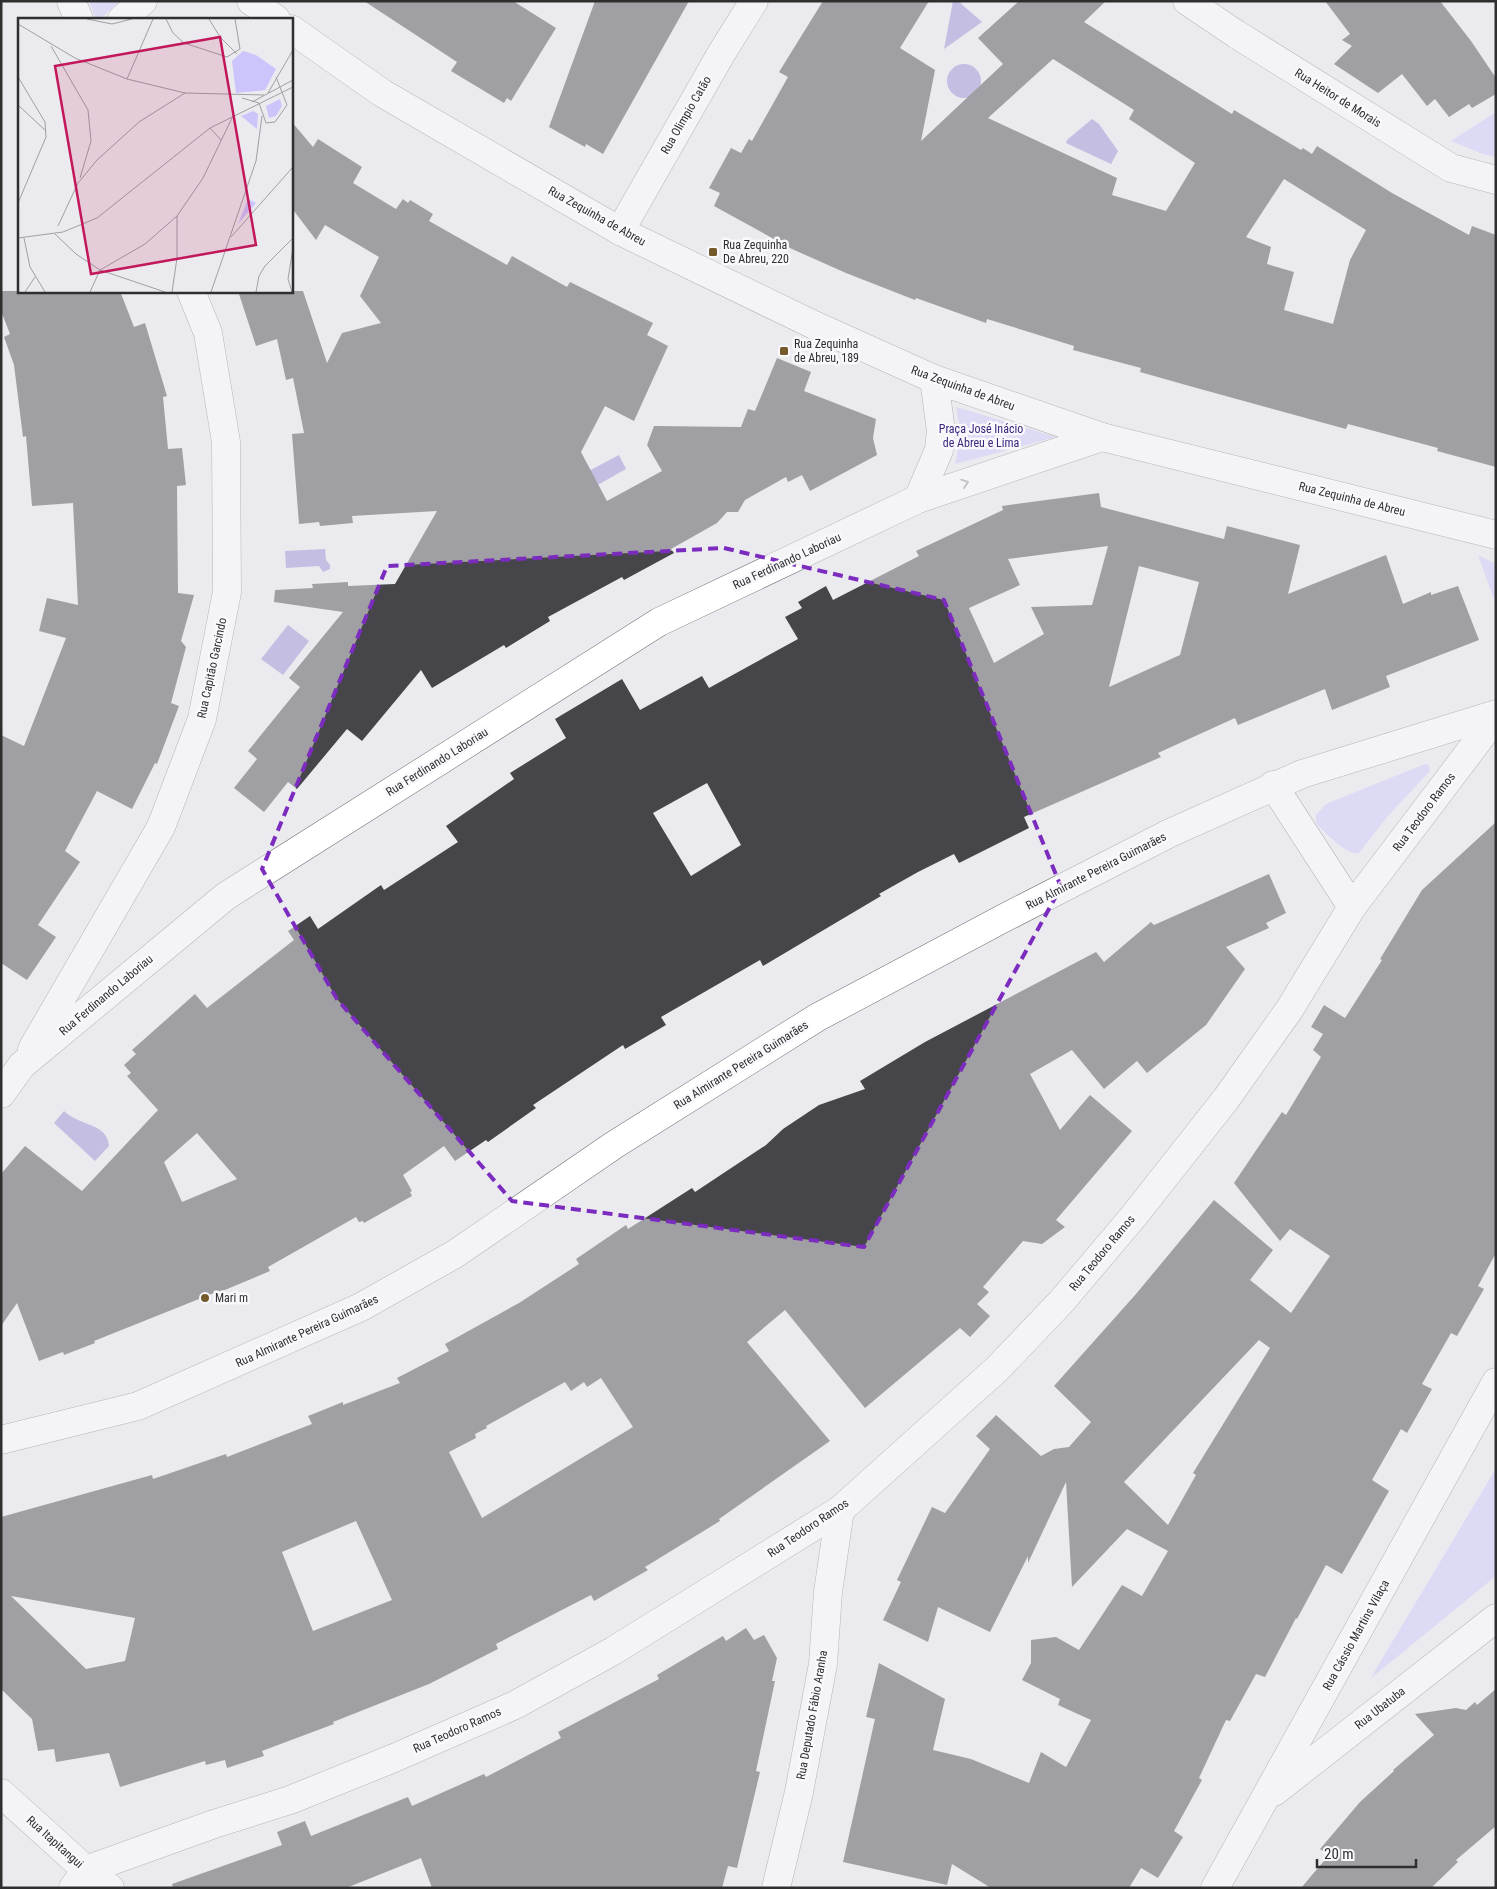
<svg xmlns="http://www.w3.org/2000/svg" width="1497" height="1889" viewBox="0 0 1497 1889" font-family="'Roboto Condensed',sans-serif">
<rect width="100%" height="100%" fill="#ebebef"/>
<g fill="#cbc5fc">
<path d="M 89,1 L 120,1 L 100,19 L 96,19 Z"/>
<path d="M 1496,112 L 1496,157 L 1483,154 L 1451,141 Z"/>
<path d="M 956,407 L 1056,437 L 955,464 L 961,434 Z"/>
<path d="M 1478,555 L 1496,564 L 1496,605 Z"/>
<path d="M 1425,764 L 1429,765 L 1430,771 L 1387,817 L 1359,853 C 1347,856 1324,832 1316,823 L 1316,815 L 1326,804 Z"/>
<path d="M 1495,1470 L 1496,1576 L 1370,1679 Z"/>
</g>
<g fill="#9287d3">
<path d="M 953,1 L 958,1 L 982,22 L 944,49 Z"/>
<circle cx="964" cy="81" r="17"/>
<path d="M 1092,119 L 1099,124 L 1118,151 L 1111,164 L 1066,143 L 1067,140 Z"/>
<path d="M 619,455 L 626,469 L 594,487 L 585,473 Z"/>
<path d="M 325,549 L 326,560 L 330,565 L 330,569 L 323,572 L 319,566 L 286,568 L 285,551 Z"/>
<path d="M 288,625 L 309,641 L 283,675 L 261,659 Z"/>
<path d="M 64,1111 C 80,1127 107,1122 109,1146 L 95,1161 L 54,1123 Z"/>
</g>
<g fill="#464549" fill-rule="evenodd">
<path d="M 364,1 L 513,1 L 556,28 L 511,101 L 507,98 L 504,103 L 451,71 L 457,62 Z"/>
<path d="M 595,1 L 689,1 L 603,154 L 586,144 L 585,147 L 549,127 Z"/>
<path d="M 823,1 L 929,1 L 900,48 L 935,70 L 921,141 L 1003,64 L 978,38 L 1019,1 L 1106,1 L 1084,22 L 1232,114 L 1234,110 L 1301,150 L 1303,148 L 1312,154 L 1317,146 L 1392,193 L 1469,235 L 1472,226 L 1496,235 L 1496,467 L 1437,451 L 1438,448 L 1348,424 L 1346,429 L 1193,387 L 1140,372 L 1141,368 L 1073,350 L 1074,346 L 987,319 L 986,323 L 916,298 L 915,300 L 846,273 L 792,249 L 714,206 L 720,193 L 709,188 L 731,148 L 741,153 L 749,139 L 752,141 L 788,77 L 779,72 ZM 1053,59 L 1134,110 L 1129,119 L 1195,163 L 1166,211 L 1112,195 L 1117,178 L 988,118 ZM 1284,179 L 1366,230 L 1350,260 L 1333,324 L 1284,310 L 1294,272 L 1267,264 L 1271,247 L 1246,237 Z"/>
<path d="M 1325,1 L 1440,1 L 1471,41 L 1496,78 L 1496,94 L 1472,108 L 1469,104 L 1449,117 L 1435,99 L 1427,106 L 1402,74 L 1378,93 L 1334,64 L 1352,46 L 1342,40 L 1350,34 Z"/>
<path d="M 291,121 L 313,147 L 318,139 L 362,167 L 353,183 L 396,209 L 403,199 L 408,203 L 410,200 L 433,214 L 429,221 L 507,265 L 512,256 L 567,287 L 570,282 L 653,323 L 647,335 L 668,346 L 634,421 L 605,406 L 581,452 L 607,501 L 662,471 L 647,445 L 654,426 L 741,427 L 748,409 L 755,411 L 777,358 L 811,372 L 804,391 L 876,419 L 873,438 L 877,455 L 810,491 L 802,475 L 788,482 L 786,477 L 745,500 L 738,512 L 727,512 L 717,523 L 671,549 L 674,553 L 624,580 L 622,577 L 548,617 L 550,621 L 506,648 L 504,645 L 432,688 L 421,670 L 362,741 L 347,729 L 297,789 L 288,782 L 264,812 L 234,788 L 257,759 L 248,751 L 300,687 L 289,678 L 343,612 L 274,602 L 275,590 L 313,588 L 312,584 L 348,582 L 348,586 L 395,584 L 437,511 L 352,516 L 353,523 L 320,526 L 319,522 L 299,524 L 292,434 L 304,433 L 293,378 L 286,380 L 277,339 L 256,346 L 238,291 L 303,291 L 327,363 L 342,333 L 381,323 L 360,296 L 379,257 L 325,225 L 316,240 L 291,207 Z"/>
<path d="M 1,291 L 120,291 L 134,327 L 145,323 L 167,396 L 163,397 L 168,449 L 182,448 L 186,485 L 177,486 L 178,593 L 194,595 L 181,641 L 186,647 L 171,703 L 179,706 L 157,764 L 155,763 L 132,809 L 97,791 L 65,851 L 80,862 L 38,925 L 56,937 L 27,980 L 1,963 L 1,735 L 24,746 L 66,638 L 39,631 L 47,598 L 78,605 L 73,503 L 32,506 L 26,436 L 23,437 L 14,365 L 4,337 L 10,334 L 1,311 Z"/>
<path d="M 1099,493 L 1101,507 L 1224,539 L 1227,526 L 1300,545 L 1288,594 L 1386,555 L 1403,604 L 1431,592 L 1431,595 L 1458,586 L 1479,640 L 1386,676 L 1390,687 L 1332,710 L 1325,689 L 1238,725 L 1235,718 L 1158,753 L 1161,757 L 1024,817 L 1029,828 L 959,863 L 954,854 L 918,872 L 879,894 L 881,896 L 763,966 L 760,960 L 661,1017 L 666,1025 L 625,1049 L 623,1045 L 533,1105 L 536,1108 L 488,1142 L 486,1140 L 455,1161 L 444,1146 L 403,1175 L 412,1191 L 410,1192 L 412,1196 L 364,1223 L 363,1221 L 359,1222 L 356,1217 L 268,1267 L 270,1271 L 220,1292 L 219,1291 L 94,1341 L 95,1343 L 64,1355 L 63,1352 L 39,1361 L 17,1303 L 1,1326 L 1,1174 L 25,1146 L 82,1191 L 158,1110 L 127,1076 L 131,1073 L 124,1065 L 136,1054 L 132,1050 L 195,994 L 207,1008 L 294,940 L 288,931 L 310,916 L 318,929 L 381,885 L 384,890 L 458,842 L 446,826 L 514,779 L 510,773 L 566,738 L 555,719 L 622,679 L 640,710 L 702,676 L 709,688 L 798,639 L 785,617 L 802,608 L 798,602 L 826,586 L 833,600 L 919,556 L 916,551 L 1003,510 L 1002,506 ZM 1108,546 L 1092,605 L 1031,607 L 1044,634 L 994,663 L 969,608 L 1020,585 L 1008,559 ZM 1139,566 L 1199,582 L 1180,655 L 1109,687 ZM 707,783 L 741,845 L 691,876 L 653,813 ZM 197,1133 L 237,1179 L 182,1202 L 164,1162 Z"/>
<path d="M 1496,822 L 1496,1253 L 1478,1286 L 1484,1289 L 1457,1336 L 1451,1333 L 1422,1384 L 1432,1389 L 1407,1433 L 1401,1429 L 1372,1480 L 1389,1491 L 1342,1574 L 1326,1565 L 1297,1619 L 1296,1618 L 1265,1677 L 1256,1674 L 1230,1721 L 1226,1720 L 1199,1778 L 1202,1780 L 1174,1831 L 1183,1837 L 1158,1878 L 1141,1868 L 1129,1888 L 991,1888 L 952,1864 L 947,1885 L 843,1862 L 875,1719 L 866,1717 L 879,1663 L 945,1699 L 933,1750 L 971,1759 L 1029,1783 L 1041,1752 L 1066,1767 L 1091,1720 L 1058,1705 L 1060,1699 L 1022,1680 L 1031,1663 L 1031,1640 L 1056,1637 L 1079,1650 L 1122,1585 L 1142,1596 L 1168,1551 L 1127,1529 L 1072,1587 L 1066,1482 L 1028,1563 L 1028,1556 L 990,1632 L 938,1607 L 928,1642 L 883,1620 L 901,1582 L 897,1580 L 932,1507 L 945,1513 L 990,1449 L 976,1436 L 996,1415 L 1041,1456 L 1054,1449 L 1069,1447 L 1091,1422 L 1054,1386 L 1136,1294 L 1214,1200 L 1273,1250 L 1250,1280 L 1291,1313 L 1330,1256 L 1290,1229 L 1280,1241 L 1234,1183 L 1282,1112 L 1286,1115 L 1321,1057 L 1313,1050 L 1323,1034 L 1311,1027 L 1324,1005 L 1345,1018 L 1382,960 L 1380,959 L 1422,890 ZM 1259,1340 L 1270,1348 L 1193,1473 L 1196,1475 L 1168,1525 L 1124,1482 Z"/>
<path d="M 1269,874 L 1286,913 L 1266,923 L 1269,928 L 1226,947 L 1245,969 L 1206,1025 L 1147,1073 L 1137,1061 L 1104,1089 L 1072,1050 L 1030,1074 L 1060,1130 L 1090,1095 L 1132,1131 L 1056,1220 L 1065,1227 L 1042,1244 L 1023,1241 L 983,1287 L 989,1292 L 977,1304 L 990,1316 L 970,1337 L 960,1328 L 865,1408 L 785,1310 L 747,1342 L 830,1441 L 719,1519 L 720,1521 L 645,1567 L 648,1570 L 594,1601 L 591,1595 L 496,1644 L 498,1649 L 429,1684 L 333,1722 L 334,1724 L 262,1751 L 264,1756 L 227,1768 L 225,1760 L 206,1765 L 205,1761 L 120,1787 L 109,1753 L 56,1762 L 54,1749 L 38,1751 L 32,1719 L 1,1689 L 1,1517 L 152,1475 L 153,1479 L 226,1454 L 227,1457 L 312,1424 L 308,1416 L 343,1402 L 343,1405 L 400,1383 L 397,1378 L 449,1351 L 445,1344 L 519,1303 L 579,1264 L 576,1259 L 626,1225 L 628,1229 L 692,1188 L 695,1192 L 766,1145 L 783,1129 L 819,1105 L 865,1089 L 860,1081 L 925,1042 L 1096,952 L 1104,962 L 1151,922 L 1154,925 ZM 601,1378 L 633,1427 L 482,1518 L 449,1452 L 476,1438 L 475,1434 L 487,1428 L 486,1426 L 565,1382 L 571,1391 L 584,1382 L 587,1387 ZM 356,1521 L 392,1600 L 313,1631 L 282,1552 ZM 11,1596 L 135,1618 L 125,1661 L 86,1669 Z"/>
<path d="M 746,1628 L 754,1640 L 764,1635 L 777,1658 L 772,1681 L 775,1681 L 756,1771 L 760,1772 L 737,1868 L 728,1866 L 722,1888 L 432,1888 L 421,1858 L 346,1888 L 173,1888 L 172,1884 L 282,1845 L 277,1832 L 305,1821 L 311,1836 L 408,1797 L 412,1806 L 484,1774 L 486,1777 L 561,1738 L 558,1732 L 659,1679 L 657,1675 L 723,1636 L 726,1641 Z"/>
<path d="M 1496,1689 L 1496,1826 L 1456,1860 L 1458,1862 L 1431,1888 L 1301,1888 L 1329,1855 L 1320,1849 L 1360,1802 L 1394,1771 L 1393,1770 L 1434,1735 L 1415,1714 L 1456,1708 L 1466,1710 L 1475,1702 L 1477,1705 Z"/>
</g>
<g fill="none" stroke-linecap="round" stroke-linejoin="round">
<g stroke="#747477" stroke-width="29">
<g id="minor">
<path d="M 71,1 L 79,19"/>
<path d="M 251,1 L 276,19"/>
<path d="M 1187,1 L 1236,34 L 1451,168 L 1496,180"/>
<path d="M 122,19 L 143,1"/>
<path d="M 291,29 L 382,93 L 620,231 L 814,325 L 934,379 L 1102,437 L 1496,535"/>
<path d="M 620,231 L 721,54 L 754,1"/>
<path d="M 918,499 L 939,450 L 941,431 L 934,379"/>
<path d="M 1273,785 L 1352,907"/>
<path d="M 32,1049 L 161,827 L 202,719 L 227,592 L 226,442 L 208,333 L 191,291"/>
<path d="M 1,1094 L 22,1065 L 226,896 L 659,622 L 918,499 L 1102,437"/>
<path d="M 1274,1792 L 1496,1618"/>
<path d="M 1,1793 L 86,1870 L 110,1888"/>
<path d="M 73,1888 L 86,1870 L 214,1824 L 290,1800 L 394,1758 L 515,1705 L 613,1651 L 840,1510 L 997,1369 L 1061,1302 L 1133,1217 L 1226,1099 L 1289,1010 L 1352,907 L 1496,717"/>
<path d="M 776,1888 L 799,1792 L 823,1664 L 828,1592 L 840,1510"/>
<path d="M 1215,1888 L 1496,1382"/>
</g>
</g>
<g stroke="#747477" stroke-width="29">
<path id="secondary" d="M 1,1440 L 138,1406 L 361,1307 L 455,1254 L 614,1145 L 818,1017 L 1004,918 L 1170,833 L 1302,774 L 1496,714"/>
</g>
<use href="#minor" stroke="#fff" stroke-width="28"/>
<use href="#secondary" stroke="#fff" stroke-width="28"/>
</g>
<defs><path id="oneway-chevron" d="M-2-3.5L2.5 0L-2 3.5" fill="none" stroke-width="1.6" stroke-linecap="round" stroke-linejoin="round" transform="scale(1.25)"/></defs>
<use stroke="#979798" href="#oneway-chevron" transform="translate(965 483) rotate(-19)"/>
<path d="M0 0H1497V1889H0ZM 724,548 L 944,600 L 1061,887 L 864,1247 L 512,1201 L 337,999 L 262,869 L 387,566 Z" fill="#ebebef" fill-opacity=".55" fill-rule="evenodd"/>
<path fill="none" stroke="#7b2cbf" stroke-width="4" stroke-dasharray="10 6" stroke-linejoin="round" d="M 724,548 L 944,600 L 1061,887 L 864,1247 L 512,1201 L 337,999 L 262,869 L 387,566 Z"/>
<g fill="#745a2b" stroke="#f9f8fc" stroke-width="2">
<rect x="708" y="247" width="10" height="10" rx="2.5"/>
<rect x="779" y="346" width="10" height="10" rx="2.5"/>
<circle cx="205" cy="1298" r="5"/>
</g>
<g text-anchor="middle" stroke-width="5" stroke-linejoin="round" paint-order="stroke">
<g font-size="12" fill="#2f2f30" stroke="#f9f8fc">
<text transform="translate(1338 98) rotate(32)" y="4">Rua Heitor de Morais</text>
<text transform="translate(686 115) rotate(-60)" y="4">Rua Olimpio Catão</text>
<text transform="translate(597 216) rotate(29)" y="4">Rua Zequinha de Abreu</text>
<text transform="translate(963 388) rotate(20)" y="4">Rua Zequinha de Abreu</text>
<text transform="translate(1352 499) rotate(14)" y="4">Rua Zequinha de Abreu</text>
<text transform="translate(787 561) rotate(-25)" y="4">Rua Ferdinando Laboriau</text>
<text transform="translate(212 668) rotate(-78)" y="4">Rua Capitão Garcindo</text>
<text transform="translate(437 762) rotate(-32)" y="4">Rua Ferdinando Laboriau</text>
<text transform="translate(1424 812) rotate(-53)" y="4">Rua Teodoro Ramos</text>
<text transform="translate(1096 871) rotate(-27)" y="4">Rua Almirante Pereira Guimarães</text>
<text transform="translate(106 995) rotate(-40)" y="4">Rua Ferdinando Laboriau</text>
<text transform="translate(741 1065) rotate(-32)" y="4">Rua Almirante Pereira Guimarães</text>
<text transform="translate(1102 1253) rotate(-50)" y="4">Rua Teodoro Ramos</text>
<text transform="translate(307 1331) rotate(-25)" y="4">Rua Almirante Pereira Guimarães</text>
<text transform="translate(808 1528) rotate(-34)" y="4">Rua Teodoro Ramos</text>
<text transform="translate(1356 1635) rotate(-61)" y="4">Rua Cássio Martins Vilaça</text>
<text transform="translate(1380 1708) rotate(-38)" y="4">Rua Ubatuba</text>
<text transform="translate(812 1715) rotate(-80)" y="4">Rua Deputado Fábio Aranha</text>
<text transform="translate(457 1730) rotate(-24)" y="4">Rua Teodoro Ramos</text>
<text transform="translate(55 1842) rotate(42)" y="4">Rua Itapitangui</text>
</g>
<g font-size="12" fill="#2f2f30" stroke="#f9f8fc" text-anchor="start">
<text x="723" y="249">Rua Zequinha<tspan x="723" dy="14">De Abreu, 220</tspan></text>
<text x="794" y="348">Rua Zequinha<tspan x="794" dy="14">de Abreu, 189</tspan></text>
<text x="215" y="1302">Mari m</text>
</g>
<g font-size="12" fill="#3d257d" stroke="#f9f8fc">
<text x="981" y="433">Praça José Inácio<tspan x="981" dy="14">de Abreu e Lima</tspan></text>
</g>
</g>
<g transform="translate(18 18)">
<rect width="275" height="275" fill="#ebebef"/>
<path d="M 225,33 L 238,37 L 258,51 L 247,72 L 218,75 L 214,43 ZM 262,81 L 264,88 L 258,98 L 251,100 L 248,88 ZM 235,93 L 240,96 L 239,111 L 223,98 ZM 230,181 L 238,185 L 220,206 Z" fill="#cbc5fc"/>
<path fill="none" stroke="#a0a0a3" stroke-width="1" d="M 69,1 L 94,6 L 114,1M 148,1 L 155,15 L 166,25 L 209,39 L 222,31 L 217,1M 191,1 L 202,19 L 219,36M 0,6 L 57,40 L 109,61 L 167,75 L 246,77M 33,28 L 70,92 L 73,123 L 62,160M 0,59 L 27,104 L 28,119 L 0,185M 109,61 L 135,1M 250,75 L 275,32M 224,80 L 241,85 L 248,105 L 257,104 L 269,87 L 258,59M 234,84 L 275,62M 0,87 L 28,113M 192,110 L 203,122M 40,208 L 60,165 L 79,142 L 121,104 L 167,75M 37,216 L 58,236 L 82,252 L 147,274M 213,219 L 275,149M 0,220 L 45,214 L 79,200 L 192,110 L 275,69M 6,220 L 12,249 L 27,274M 7,274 L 17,259M 72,274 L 82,252 L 127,226 L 159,198 L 185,160 L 215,98M 154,274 L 159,240 L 159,198M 193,274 L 238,143 L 244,98M 238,274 L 241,258 L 247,248 L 275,220M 274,274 L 270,261 L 275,230"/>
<path fill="#c2185b" fill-opacity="0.15" stroke="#c2185b" stroke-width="2.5" d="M 202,19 L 238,227 L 73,256 L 37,48 Z"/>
<rect width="275" height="275" fill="none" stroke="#2f2f30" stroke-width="2.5"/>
</g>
<rect width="1497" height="1889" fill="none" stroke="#2f2f30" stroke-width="5"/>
<path d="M1317 1859v8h99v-8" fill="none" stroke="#2f2f30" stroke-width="2.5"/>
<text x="1324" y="1859" font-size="15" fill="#2f2f30" stroke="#f9f8fc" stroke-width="4" paint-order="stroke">20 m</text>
</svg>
